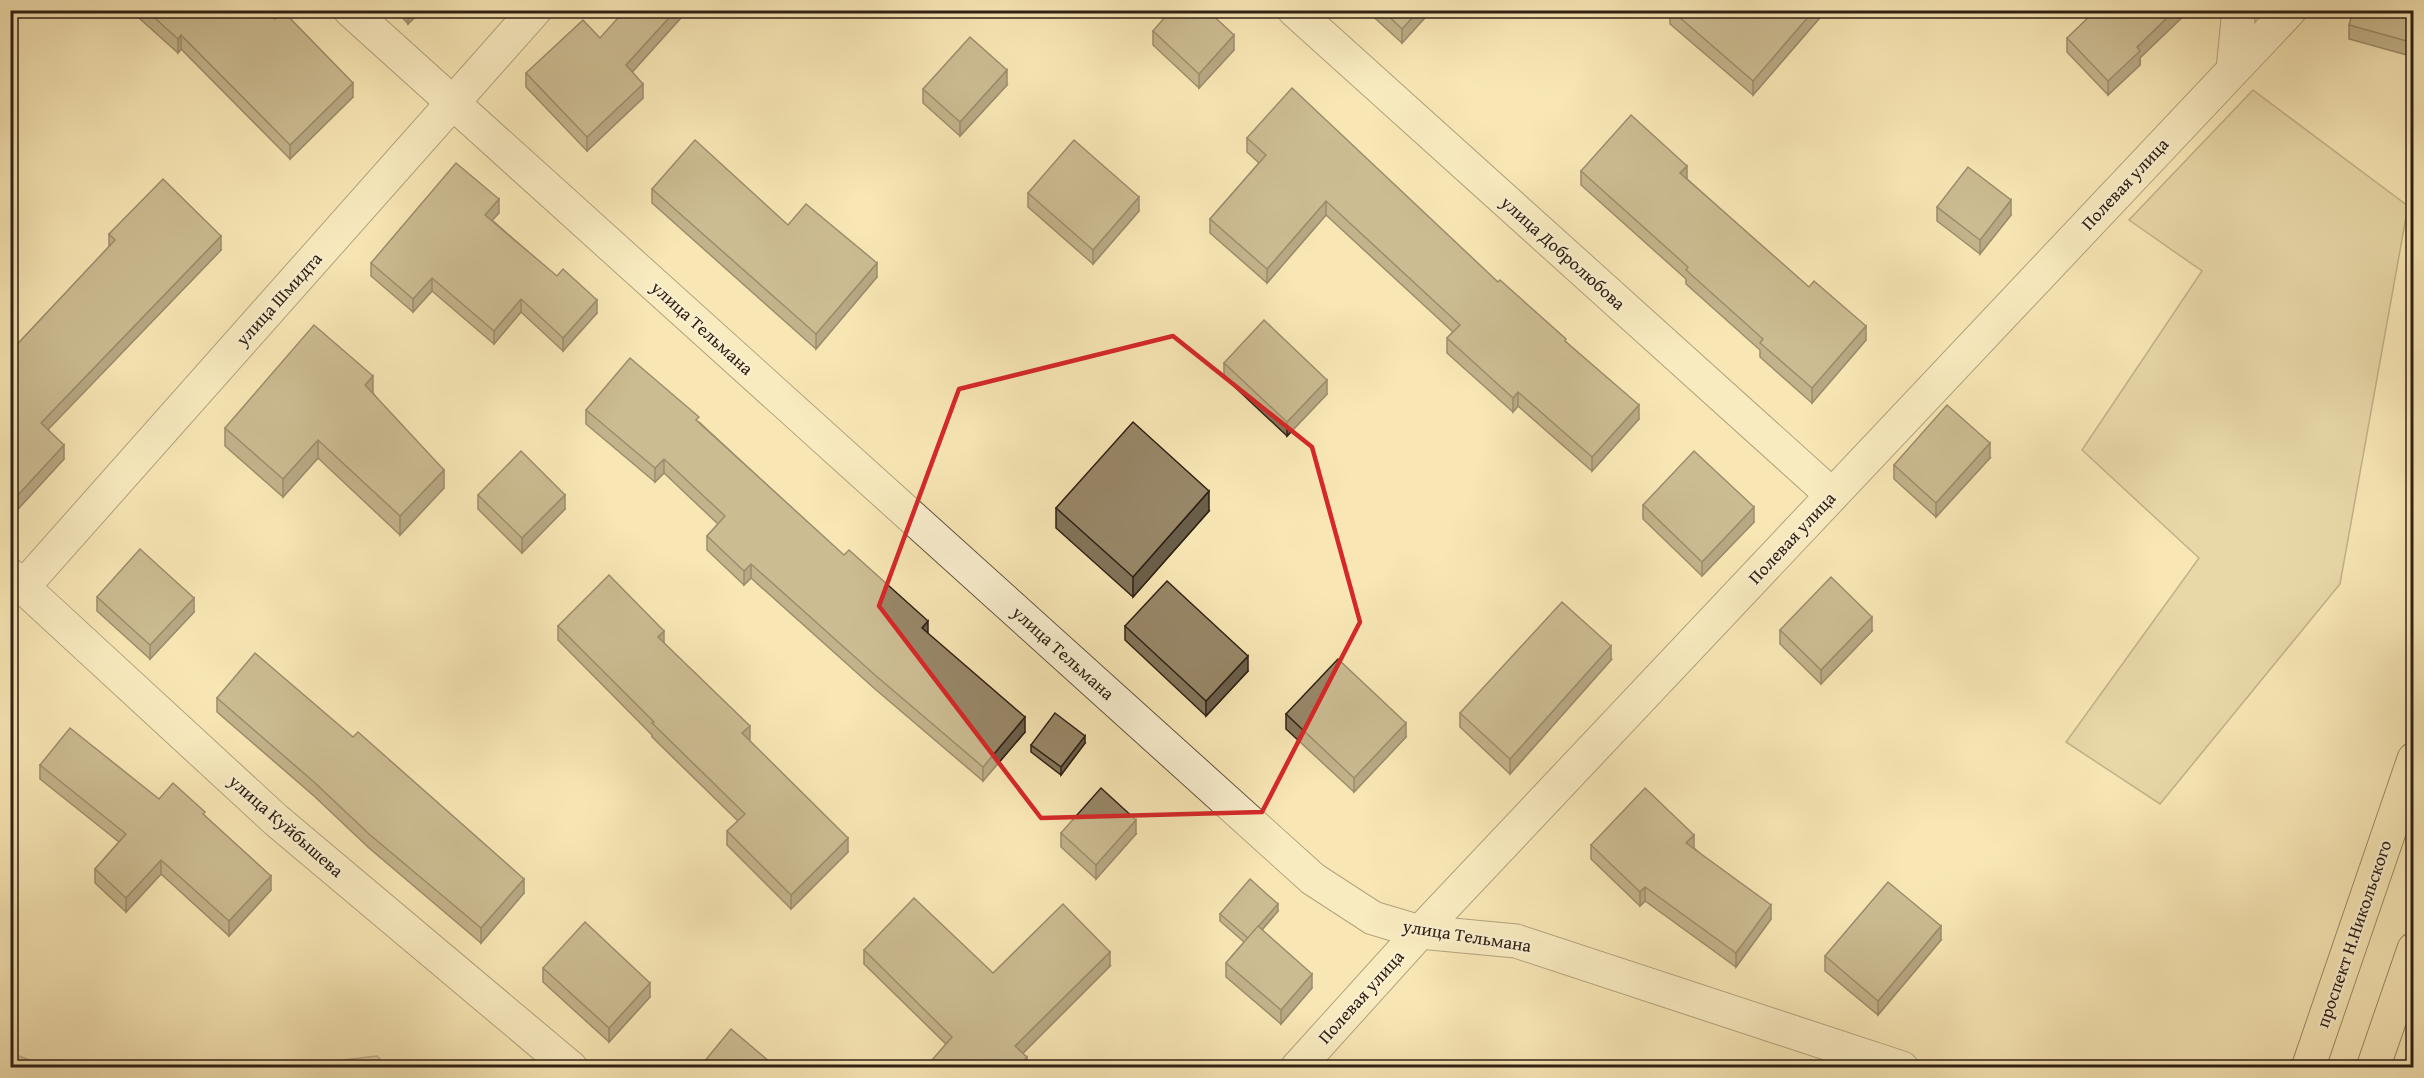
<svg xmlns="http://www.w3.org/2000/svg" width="2424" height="1078" viewBox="0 0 2424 1078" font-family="'Gentium Book Plus',serif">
<rect width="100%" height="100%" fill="#f8e7b5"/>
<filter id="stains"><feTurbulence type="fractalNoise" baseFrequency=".00333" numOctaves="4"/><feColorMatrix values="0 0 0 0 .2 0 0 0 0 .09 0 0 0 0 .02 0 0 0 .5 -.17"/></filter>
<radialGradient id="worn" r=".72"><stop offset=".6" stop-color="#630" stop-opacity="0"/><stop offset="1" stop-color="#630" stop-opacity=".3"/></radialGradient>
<g fill="#d6c59a" stroke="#827257" stroke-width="1.5">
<path d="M 2253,90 L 2408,206 L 2340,584 L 2160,804 L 2066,742 L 2199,558 L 2082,450 L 2202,271 L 2129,220 Z"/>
<path d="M 10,1053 L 11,1053 L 48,1067 L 11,1067 Z"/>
<path d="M 377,1056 L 388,1067 L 281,1067 Z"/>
</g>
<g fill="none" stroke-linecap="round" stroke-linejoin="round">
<g stroke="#61523c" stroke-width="35">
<g id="minor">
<path d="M 350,10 L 1313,879 L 1373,918 L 1420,932 L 1516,941 L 1902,1068"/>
<path d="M 1294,10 L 1832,495"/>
<path d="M 2233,69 L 2238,20 L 2236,10"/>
<path d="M 10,575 L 276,820 L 571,1068"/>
<path d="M 23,587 L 535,10"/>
<path d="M 1297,1068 L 1420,932 L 2290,10"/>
</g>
</g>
<g stroke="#2f2014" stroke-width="35">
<g id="major">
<path d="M 2308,1068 L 2414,759"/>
<path d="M 2373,1068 L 2414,949"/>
</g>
</g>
<use href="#minor" stroke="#faefcf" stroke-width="33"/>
<use href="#major" stroke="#f8e7b5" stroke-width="33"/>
</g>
<g fill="#837459" stroke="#2f2014" stroke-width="1.5">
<path d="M 130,10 L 265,10 L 353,97 L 290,159 L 181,49 L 178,53 Z"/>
<path d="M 396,10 L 422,10 L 408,24 Z"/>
<path d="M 688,10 L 632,72 L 643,98 L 587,151 L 526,87 L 526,73 L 600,38 Z"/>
<path d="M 1366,10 L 1432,10 L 1402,43 Z"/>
<path d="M 1670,10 L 1824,10 L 1824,13 L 1753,95 L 1670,24 Z"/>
<path d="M 2414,10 L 2414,57 L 2349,39 L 2349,25 Z"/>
<path d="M 1153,31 L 1234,50 L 1199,88 L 1153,45 Z"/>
<path d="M 2067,38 L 2140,58 L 2140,65 L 2108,95 L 2067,52 Z"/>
<path d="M 1007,85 L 960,136 L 923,103 L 923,89 Z"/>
<path d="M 1247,138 L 1498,282 L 1566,342 L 1639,419 L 1592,471 L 1518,406 L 1513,412 L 1447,353 L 1447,338 L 1453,332 L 1326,215 L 1267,283 L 1210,233 L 1210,219 L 1259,163 L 1247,152 Z"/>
<path d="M 1581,171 L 1687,179 L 1866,340 L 1812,403 L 1760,357 L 1760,350 L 1686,284 L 1686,279 L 1581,185 Z"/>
<path d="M 652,189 L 788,225 L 877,277 L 816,349 L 652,203 Z"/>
<path d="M 1028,193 L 1139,211 L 1093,264 L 1028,207 Z"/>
<path d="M 1937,207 L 2011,215 L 1980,254 L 1937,221 Z"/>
<path d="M 499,213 L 492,220 L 597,313 L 563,351 L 521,312 L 494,344 L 432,291 L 413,312 L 371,276 L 371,263 Z"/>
<path d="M 109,234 L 221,250 L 48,429 L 64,459 L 18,509 L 10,501 L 10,352 L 109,247 Z"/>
<path d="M 1224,363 L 1327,394 L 1287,436 L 1224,377 Z"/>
<path d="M 373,393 L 444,488 L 400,535 L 318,458 L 283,497 L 225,446 L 225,428 Z"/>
<path d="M 586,410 L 699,422 L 928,634 L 1025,732 L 983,781 L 875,689 L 751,578 L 744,585 L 707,550 L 707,536 L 718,524 L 664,473 L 655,482 L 586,424 Z"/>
<path d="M 1990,458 L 1936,517 L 1894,479 L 1894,465 Z"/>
<path d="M 478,495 L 565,509 L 522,553 L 478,509 Z"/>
<path d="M 1643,505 L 1754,522 L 1702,576 L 1643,519 Z"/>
<path d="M 1056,508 L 1209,511 L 1133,597 L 1056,528 Z"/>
<path d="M 97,597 L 194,612 L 150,659 L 97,611 Z"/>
<path d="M 558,626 L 664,644 L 848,852 L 791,909 L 727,845 L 727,831 L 738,821 L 652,737 L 652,735 L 558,640 Z"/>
<path d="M 1125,626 L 1248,671 L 1206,716 L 1125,640 Z"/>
<path d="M 1780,630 L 1872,631 L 1821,684 L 1780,644 Z"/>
<path d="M 1611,660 L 1510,774 L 1460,727 L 1460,713 Z"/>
<path d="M 217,698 L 524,893 L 481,943 L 369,848 L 314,796 L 217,712 Z"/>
<path d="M 1286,714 L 1406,737 L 1354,792 L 1286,729 Z"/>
<path d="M 1085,743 L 1061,775 L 1031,752 L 1031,745 Z"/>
<path d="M 40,765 L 159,799 L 205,816 L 271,890 L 229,936 L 161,874 L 126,912 L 95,883 L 95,869 L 119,842 L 40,779 Z"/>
<path d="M 1061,833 L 1136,834 L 1096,879 L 1061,847 Z"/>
<path d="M 1591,845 L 1694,848 L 1771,919 L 1736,967 L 1645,901 L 1640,906 L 1591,859 Z"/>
<path d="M 1278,911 L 1262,930 L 1312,988 L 1281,1024 L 1226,977 L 1226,963 L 1244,942 L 1220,921 L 1220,914 Z"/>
<path d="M 1941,940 L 1878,1015 L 1825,971 L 1825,956 Z"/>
<path d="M 864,950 L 993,973 L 1110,966 L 1023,1053 L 1027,1068 L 946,1044 L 864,964 Z"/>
<path d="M 543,968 L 650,997 L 609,1042 L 543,982 Z"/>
</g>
<g fill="#6a5e49" stroke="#2f2014" stroke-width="1.5">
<path d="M 408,10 L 422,10 L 408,24 Z"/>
<path d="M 676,10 L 688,10 L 626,79 L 626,65 Z"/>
<path d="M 1419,10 L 1432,10 L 1402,43 L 1402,29 Z"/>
<path d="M 1814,10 L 1824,10 L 1824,13 L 1753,95 L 1753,81 Z"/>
<path d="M 2175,10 L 2190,10 L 2140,58 L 2140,65 L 2108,95 L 2108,81 L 2137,47 Z"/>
<path d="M 181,35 L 181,49 L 178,53 L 178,39 Z"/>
<path d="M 1234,35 L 1234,50 L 1199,88 L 1199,74 Z"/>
<path d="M 1007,70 L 1007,85 L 960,136 L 960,122 Z"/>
<path d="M 353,83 L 353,97 L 290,159 L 290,145 Z"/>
<path d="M 643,84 L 643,98 L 587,151 L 587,137 Z"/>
<path d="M 1687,166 L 1687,180 L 1680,173 Z"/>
<path d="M 1139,197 L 1139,211 L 1093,264 L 1093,250 Z"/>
<path d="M 499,199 L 499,213 L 485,228 L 485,215 Z"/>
<path d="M 2011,200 L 2011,215 L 1980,254 L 1980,240 Z"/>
<path d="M 1326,201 L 1326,215 L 1267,283 L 1267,269 Z"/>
<path d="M 221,236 L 221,250 L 41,437 L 41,423 Z"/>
<path d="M 877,263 L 877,277 L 816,349 L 816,334 Z"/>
<path d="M 432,278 L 432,291 L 413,312 L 413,299 Z"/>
<path d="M 521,299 L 521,312 L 494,344 L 494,331 Z"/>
<path d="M 597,300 L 597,313 L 563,351 L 563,338 Z"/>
<path d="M 1866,326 L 1866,340 L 1812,403 L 1812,388 Z"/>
<path d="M 373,376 L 373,395 L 365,385 Z"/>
<path d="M 1327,380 L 1327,394 L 1287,436 L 1287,422 Z"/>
<path d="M 1518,392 L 1518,406 L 1513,412 L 1513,398 Z"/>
<path d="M 1639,405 L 1639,419 L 1592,471 L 1592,457 Z"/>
<path d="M 318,440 L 318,458 L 283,497 L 283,479 Z"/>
<path d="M 1990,443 L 1990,458 L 1936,517 L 1936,503 Z"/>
<path d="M 64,445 L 64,459 L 18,509 L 18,495 Z"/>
<path d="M 664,459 L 664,473 L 655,482 L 655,468 Z"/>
<path d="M 444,470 L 444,488 L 400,535 L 400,516 Z"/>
<path d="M 1209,491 L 1209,511 L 1133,597 L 1133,577 Z"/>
<path d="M 565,495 L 565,509 L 522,553 L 522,538 Z"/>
<path d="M 1754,507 L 1754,522 L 1702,576 L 1702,562 Z"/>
<path d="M 751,564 L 751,578 L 744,585 L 744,571 Z"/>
<path d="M 194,598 L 194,612 L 150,659 L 150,645 Z"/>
<path d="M 1872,617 L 1872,631 L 1821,684 L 1821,670 Z"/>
<path d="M 928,621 L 928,635 L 922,628 Z"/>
<path d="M 664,631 L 664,645 L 658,637 Z"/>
<path d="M 1611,646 L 1611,660 L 1510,774 L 1510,759 Z"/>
<path d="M 1248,656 L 1248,671 L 1206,716 L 1206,701 Z"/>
<path d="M 1025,717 L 1025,732 L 983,781 L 983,767 Z"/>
<path d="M 1406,723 L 1406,737 L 1354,792 L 1354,778 Z"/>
<path d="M 750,726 L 750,740 L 742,747 L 742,733 Z"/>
<path d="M 1085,736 L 1085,743 L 1061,775 L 1061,767 Z"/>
<path d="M 1136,820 L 1136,834 L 1096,879 L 1096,865 Z"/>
<path d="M 1694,835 L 1694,849 L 1686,843 Z"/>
<path d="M 848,838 L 848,852 L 791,909 L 791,895 Z"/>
<path d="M 161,860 L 161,874 L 126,912 L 126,898 Z"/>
<path d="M 271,876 L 271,890 L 229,936 L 229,921 Z"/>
<path d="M 524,879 L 524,893 L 481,943 L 481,928 Z"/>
<path d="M 1645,887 L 1645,901 L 1640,906 L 1640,892 Z"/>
<path d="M 1278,904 L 1278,911 L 1248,946 L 1248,938 Z"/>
<path d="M 1771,905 L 1771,919 L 1736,967 L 1736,953 Z"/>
<path d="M 1941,926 L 1941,940 L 1878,1015 L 1878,1001 Z"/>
<path d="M 1110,952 L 1110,966 L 1015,1061 L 1015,1046 Z"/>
<path d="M 1312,974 L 1312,988 L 1281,1024 L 1281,1010 Z"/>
<path d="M 650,983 L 650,997 L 609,1042 L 609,1028 Z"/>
<path d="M 1027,1057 L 1027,1068 L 1018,1068 Z"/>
</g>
<g fill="#988768" stroke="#2f2014" stroke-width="1.5">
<path d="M 146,10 L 265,10 L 275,19 L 283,11 L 353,83 L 290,145 L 181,35 L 178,39 Z"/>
<path d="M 625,10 L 676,10 L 626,65 L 643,84 L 587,137 L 526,73 L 583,20 L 600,38 Z"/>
<path d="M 1171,10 L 1207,10 L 1234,35 L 1199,74 L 1153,31 Z"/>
<path d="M 1382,10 L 1419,10 L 1402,29 Z"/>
<path d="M 1671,10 L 1814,10 L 1753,81 Z"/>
<path d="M 2096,10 L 2175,10 L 2137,47 L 2140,51 L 2108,81 L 2067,38 Z"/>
<path d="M 2353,10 L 2414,10 L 2414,43 L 2349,25 Z"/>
<path d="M 970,37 L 1007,70 L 960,122 L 923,89 Z"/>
<path d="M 1292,88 L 1498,282 L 1500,280 L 1566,339 L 1565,341 L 1639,405 L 1592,457 L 1518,392 L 1513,398 L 1447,338 L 1460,325 L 1326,201 L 1267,269 L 1210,219 L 1266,155 L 1247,138 Z"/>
<path d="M 1631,115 L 1687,166 L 1680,173 L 1809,287 L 1814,281 L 1866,326 L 1812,388 L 1760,343 L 1763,339 L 1686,270 L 1688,267 L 1581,171 Z"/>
<path d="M 695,140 L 788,225 L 806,204 L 877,263 L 816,334 L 652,189 Z"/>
<path d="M 1074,140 L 1139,197 L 1093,250 L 1028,193 Z"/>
<path d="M 456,163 L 499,199 L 485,215 L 557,276 L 563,269 L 597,300 L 563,338 L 521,299 L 494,331 L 432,278 L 413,299 L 371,263 Z"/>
<path d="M 1968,167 L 2011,200 L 1980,240 L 1937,207 Z"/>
<path d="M 163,179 L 221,236 L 41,423 L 64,445 L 18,495 L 10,487 L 10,352 L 115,240 L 109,234 Z"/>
<path d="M 1264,320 L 1327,380 L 1287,422 L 1224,363 Z"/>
<path d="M 314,325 L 373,376 L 365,385 L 444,470 L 400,516 L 318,440 L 283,479 L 225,428 Z"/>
<path d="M 630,358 L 699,417 L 696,420 L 844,555 L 849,550 L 928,621 L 922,628 L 1025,717 L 983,767 L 875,675 L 751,564 L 744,571 L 707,536 L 725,516 L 664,459 L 655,468 L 586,410 Z"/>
<path d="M 1947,405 L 1990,443 L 1936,503 L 1894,465 Z"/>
<path d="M 1133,422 L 1209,491 L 1133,577 L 1056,508 Z"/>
<path d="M 521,451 L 565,495 L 522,538 L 478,495 Z"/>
<path d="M 1694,451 L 1754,507 L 1702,562 L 1643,505 Z"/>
<path d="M 140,549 L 194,598 L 150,645 L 97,597 Z"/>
<path d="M 609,575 L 664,631 L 658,637 L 750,726 L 742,733 L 848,838 L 791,895 L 727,831 L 745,814 L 652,723 L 654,722 L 558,626 Z"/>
<path d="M 1831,577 L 1872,617 L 1821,670 L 1780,630 Z"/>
<path d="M 1167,581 L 1248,656 L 1206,701 L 1125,626 Z"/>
<path d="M 1562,602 L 1611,646 L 1510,759 L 1460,713 Z"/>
<path d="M 255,653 L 353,737 L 358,732 L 524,879 L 481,928 L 369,834 L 314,782 L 217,698 Z"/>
<path d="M 1338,659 L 1406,723 L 1354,778 L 1286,714 Z"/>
<path d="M 1055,713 L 1085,736 L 1061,767 L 1031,745 Z"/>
<path d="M 70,728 L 159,799 L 173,783 L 205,812 L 203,814 L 271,876 L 229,921 L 161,860 L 126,898 L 95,869 L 126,834 L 40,765 Z"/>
<path d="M 1101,788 L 1136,820 L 1096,865 L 1061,833 Z"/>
<path d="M 1645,788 L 1694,835 L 1686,843 L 1771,905 L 1736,953 L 1645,887 L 1640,892 L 1591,845 Z"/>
<path d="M 1250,879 L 1278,904 L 1248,938 L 1220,914 Z"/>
<path d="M 1888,882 L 1941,926 L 1878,1001 L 1825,956 Z"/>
<path d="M 914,898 L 993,973 L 1063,904 L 1110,952 L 1015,1046 L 1027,1057 L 1018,1068 L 925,1068 L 952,1037 L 864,950 Z"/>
<path d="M 585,922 L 650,983 L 609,1028 L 543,968 Z"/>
<path d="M 1258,926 L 1312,974 L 1281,1010 L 1226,963 Z"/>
<path d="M 731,1029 L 777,1068 L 699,1068 Z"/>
</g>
<path d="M0 0H2424V1078H0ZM 1173,336 L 1312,447 L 1360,622 L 1262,812 L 1041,818 L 879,606 L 959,389 Z" fill="#f8e7b5" fill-opacity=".55" fill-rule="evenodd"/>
<path fill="none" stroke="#d62828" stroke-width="4.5" stroke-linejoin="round" d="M 1173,336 L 1312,447 L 1360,622 L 1262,812 L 1041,818 L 879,606 L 959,389 Z"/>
<g text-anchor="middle" stroke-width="4.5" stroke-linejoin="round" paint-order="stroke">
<g font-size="18" fill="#2f2014" stroke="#faefcf">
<text transform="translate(2125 184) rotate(-47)" y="6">Полевая улица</text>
<text transform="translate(1563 253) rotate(42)" y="6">улица Добролюбова</text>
<text transform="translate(279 299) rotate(-48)" y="6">улица Шмидта</text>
<text transform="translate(702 328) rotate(42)" y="6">улица Тельмана</text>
<text transform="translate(1792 538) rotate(-47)" y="6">Полевая улица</text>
<text transform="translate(1063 653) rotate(42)" y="6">улица Тельмана</text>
<text transform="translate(286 826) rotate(41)" y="6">улица Куйбышева</text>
<text transform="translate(2354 934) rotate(-71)" y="6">проспект Н.Никольского</text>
<text transform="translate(1467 936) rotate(9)" y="6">улица Тельмана</text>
<text transform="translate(1361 997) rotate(-48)" y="6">Полевая улица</text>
</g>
</g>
<rect width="2424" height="1078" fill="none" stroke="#f8e7b5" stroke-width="36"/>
<rect x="12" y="12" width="2400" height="1054" fill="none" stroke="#2f2014" stroke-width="3"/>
<rect x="18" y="18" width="2388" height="1042" fill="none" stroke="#2f2014" stroke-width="1.5"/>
<rect width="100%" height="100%" filter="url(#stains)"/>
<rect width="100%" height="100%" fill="url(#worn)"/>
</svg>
